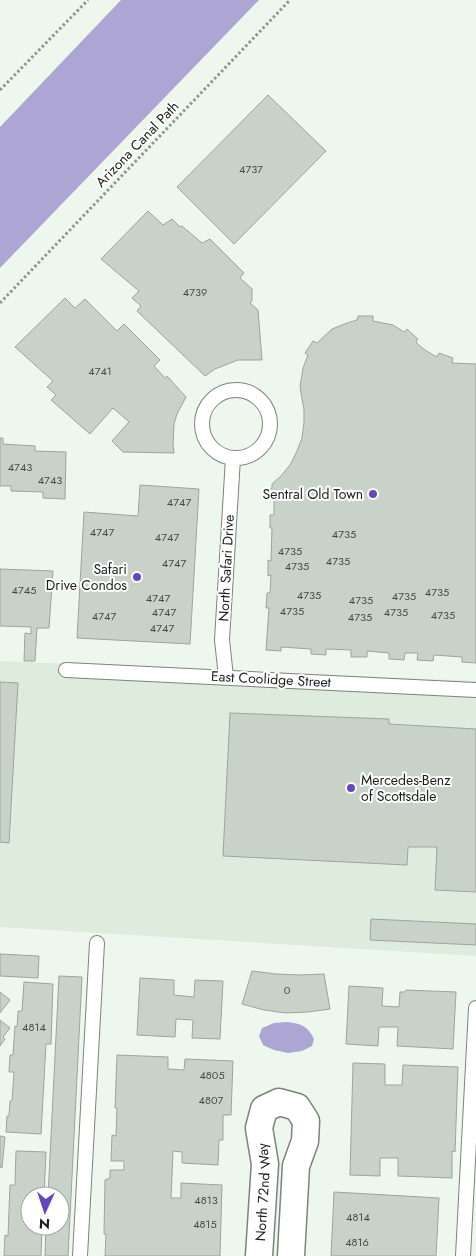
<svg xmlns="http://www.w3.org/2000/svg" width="476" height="1256" viewBox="0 0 476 1256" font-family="Jost,sans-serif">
<rect width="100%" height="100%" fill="#eef7ed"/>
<path fill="#ddecdc" d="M 0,661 L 476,681 L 476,956 L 0,927 Z"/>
<g fill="#ada6d5">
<path d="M 121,0 L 259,0 L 0,268 L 0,127 Z"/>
<path d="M 287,1022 C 301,1024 307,1025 314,1039 L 312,1046 L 302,1051 L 288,1053 L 274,1050 L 263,1045 L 259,1036 L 262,1028 L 274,1023 Z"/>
</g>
<g fill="#c9d2c8" stroke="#9ca59b">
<path d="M 268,95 L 326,151 L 234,244 L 177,187 Z"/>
<path d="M 148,211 L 163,225 L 172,219 L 180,227 L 182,226 L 202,243 L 210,239 L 244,273 L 240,278 L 252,289 L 252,301 L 250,303 L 258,310 L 262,360 L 238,360 L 215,369 L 205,376 L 137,311 L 141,306 L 132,298 L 139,291 L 101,259 Z"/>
<path d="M 65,298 L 75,308 L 85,299 L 117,331 L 124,324 L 160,360 L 154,366 L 165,378 L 167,376 L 186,397 L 177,414 L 174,424 L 173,444 L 174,453 L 123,452 L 112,441 L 129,422 L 113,408 L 90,434 L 51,400 L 56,395 L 47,387 L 53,381 L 15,347 Z"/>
<path d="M 358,316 L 373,316 L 373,321 L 393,325 L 404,332 L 407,329 L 418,339 L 416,342 L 421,347 L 428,352 L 437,357 L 439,353 L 453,358 L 452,363 L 476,364 L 476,663 L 462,662 L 462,657 L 434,655 L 433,661 L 417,660 L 418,653 L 405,653 L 404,660 L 389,659 L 389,653 L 367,651 L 367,657 L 351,657 L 351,650 L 326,649 L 326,655 L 311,654 L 311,649 L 281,647 L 281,651 L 266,650 L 269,608 L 266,608 L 267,593 L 270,593 L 271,575 L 268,576 L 268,560 L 271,561 L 272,528 L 270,528 L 270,515 L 274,515 L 274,500 L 270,499 L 271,488 L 272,488 L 272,484 L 281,476 L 290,465 L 297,451 L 302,438 L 304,422 L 304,410 L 300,387 L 303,368 L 308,355 L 305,353 L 313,341 L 317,343 L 332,329 L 347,323 L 357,320 Z"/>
<path d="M 0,438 L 3,438 L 3,444 L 35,446 L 35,451 L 66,452 L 65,499 L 43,498 L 43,492 L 11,491 L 11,486 L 0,486 Z"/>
<path d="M 140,485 L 199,489 L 190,644 L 77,638 L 84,512 L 138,516 Z"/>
<path d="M 0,569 L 53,571 L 49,628 L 37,628 L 35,661 L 24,661 L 25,633 L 31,634 L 31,627 L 0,626 Z"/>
<path d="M 0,682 L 18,683 L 9,843 L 0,842 Z"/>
<path d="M 230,713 L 389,719 L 389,724 L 476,729 L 476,892 L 435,890 L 437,847 L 408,847 L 407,865 L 223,856 Z"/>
<path d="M 371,919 L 476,924 L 476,945 L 370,940 Z"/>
<path d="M 0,954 L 39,956 L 38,978 L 0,976 Z"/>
<path d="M 252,971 L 276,974 L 300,975 L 324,974 L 330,1009 L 308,1012 L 286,1013 L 264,1010 L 242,1004 Z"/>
<path d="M 59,976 L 82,977 L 68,1256 L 45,1256 L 46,1226 L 60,1226 L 60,1196 L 48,1196 Z"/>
<path d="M 140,978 L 174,980 L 174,995 L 194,997 L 195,980 L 223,981 L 220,1039 L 192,1038 L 193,1020 L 176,1019 L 175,1037 L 137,1035 Z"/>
<path d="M 24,982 L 53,984 L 51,1044 L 46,1044 L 41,1134 L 6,1132 L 7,1116 L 9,1116 L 10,1101 L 12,1101 L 14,1072 L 9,1072 L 10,1055 L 13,1055 L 15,1026 L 17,1027 L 18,1011 L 22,1011 Z"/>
<path d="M 349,986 L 383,988 L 382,1006 L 399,1007 L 400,992 L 405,992 L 406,990 L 456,992 L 453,1049 L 397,1046 L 398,1027 L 379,1027 L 378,1046 L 346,1044 Z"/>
<path d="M 0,992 L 10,1000 L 0,1013 Z"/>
<path d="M 0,1020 L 10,1028 L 3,1037 L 5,1039 L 0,1046 Z"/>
<path d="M 117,1055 L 168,1057 L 168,1069 L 184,1070 L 185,1059 L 233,1061 L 231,1115 L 223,1115 L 223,1140 L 219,1140 L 218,1165 L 182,1163 L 182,1152 L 173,1151 L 171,1198 L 181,1198 L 181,1183 L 222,1185 L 220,1256 L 105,1256 L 106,1234 L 104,1234 L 105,1180 L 110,1178 L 110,1170 L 124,1170 L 124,1161 L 111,1161 L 112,1135 L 116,1136 L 117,1108 L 115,1108 Z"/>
<path d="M 353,1063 L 385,1064 L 385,1085 L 402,1085 L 403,1065 L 458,1067 L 455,1152 L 452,1151 L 452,1178 L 398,1176 L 398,1158 L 380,1158 L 380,1176 L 350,1175 Z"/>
<path d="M 0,1136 L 5,1137 L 2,1168 L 0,1167 Z"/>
<path d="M 16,1151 L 46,1152 L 44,1196 L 30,1196 L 30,1226 L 42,1226 L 41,1256 L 4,1256 L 5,1235 L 8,1236 L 10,1185 L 15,1185 Z"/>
<path d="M 334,1192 L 439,1198 L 436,1256 L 331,1256 Z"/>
</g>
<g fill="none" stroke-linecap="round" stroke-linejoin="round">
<g stroke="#7c847b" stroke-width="16">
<g id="lane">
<circle cx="236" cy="424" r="34"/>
<path d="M 66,670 L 476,690"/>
<path d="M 226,677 L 222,640 L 233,458"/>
<path d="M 80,1256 L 97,943"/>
<path d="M 463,1256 L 476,1008"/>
</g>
</g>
<g stroke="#7c847b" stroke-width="29">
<g id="street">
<path id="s1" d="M 259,1256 L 265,1164 L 259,1128 L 264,1109 L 279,1102 L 297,1107 L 306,1121 L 305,1141 L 296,1166 L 291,1256"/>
</g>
</g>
<g stroke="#8f968f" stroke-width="3" stroke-dasharray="2.5 2.5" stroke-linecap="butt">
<path d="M 0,90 L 88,0"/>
<path d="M 0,303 L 290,0"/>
</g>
<use href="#lane" stroke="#fff" stroke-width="14"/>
<use href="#street" stroke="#fff" stroke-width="26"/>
</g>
<g fill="#6745be" stroke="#fff" stroke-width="2">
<circle cx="373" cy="494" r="5"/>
<circle cx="137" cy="577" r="5"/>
<circle cx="351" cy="788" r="5"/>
</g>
<g text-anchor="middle" stroke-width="4" stroke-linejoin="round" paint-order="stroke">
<g font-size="11" fill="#464c46">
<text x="251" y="173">4737</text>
<text x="195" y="296">4739</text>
<text x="100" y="375">4741</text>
<text x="20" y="471">4743</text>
<text x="50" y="484">4743</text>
<text x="179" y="506">4747</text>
<text x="102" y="536">4747</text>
<text x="344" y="538">4735</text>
<text x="167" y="541">4747</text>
<text x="290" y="555">4735</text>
<text x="338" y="565">4735</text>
<text x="174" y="567">4747</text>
<text x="297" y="570">4735</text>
<text x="24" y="594">4745</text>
<text x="437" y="596">4735</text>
<text x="309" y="599">4735</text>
<text x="404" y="600">4735</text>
<text x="158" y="602">4747</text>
<text x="361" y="604">4735</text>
<text x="292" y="615">4735</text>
<text x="164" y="616">4747</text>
<text x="396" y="616">4735</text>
<text x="443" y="619">4735</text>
<text x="104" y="620">4747</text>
<text x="360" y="621">4735</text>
<text x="162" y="632">4747</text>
<text x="287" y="994">0</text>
<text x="34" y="1031">4814</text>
<text x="212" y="1079">4805</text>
<text x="211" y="1104">4807</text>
<text x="206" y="1204">4813</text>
<text x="358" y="1221">4814</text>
<text x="205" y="1228">4815</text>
<text x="357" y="1246">4816</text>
</g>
<g font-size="14" fill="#1b1f1b" stroke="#fff">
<text transform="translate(137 144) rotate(-46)" y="5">Arizona Canal Path</text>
<text transform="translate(226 568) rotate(-87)" y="5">North Safari Drive</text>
<text transform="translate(271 679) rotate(3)" y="5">East Coolidge Street</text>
<text dy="5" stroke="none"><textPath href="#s1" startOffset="64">North 72nd Way</textPath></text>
</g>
<g font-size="14" fill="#1b1f1b" stroke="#fff" text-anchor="end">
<text x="363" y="499">Sentral Old Town</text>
<text x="127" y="574">Safari<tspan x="127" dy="16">Drive Condos</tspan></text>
<text x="361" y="785" text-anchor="start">Mercedes-Benz<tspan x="361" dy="16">of Scottsdale</tspan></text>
</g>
</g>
<g transform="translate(45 1211) rotate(183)"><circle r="24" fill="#ffffff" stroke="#a4a5a4"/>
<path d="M0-4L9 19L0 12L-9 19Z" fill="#6745be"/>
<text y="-8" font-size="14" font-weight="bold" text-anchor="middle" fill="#1b1f1b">N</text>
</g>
</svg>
